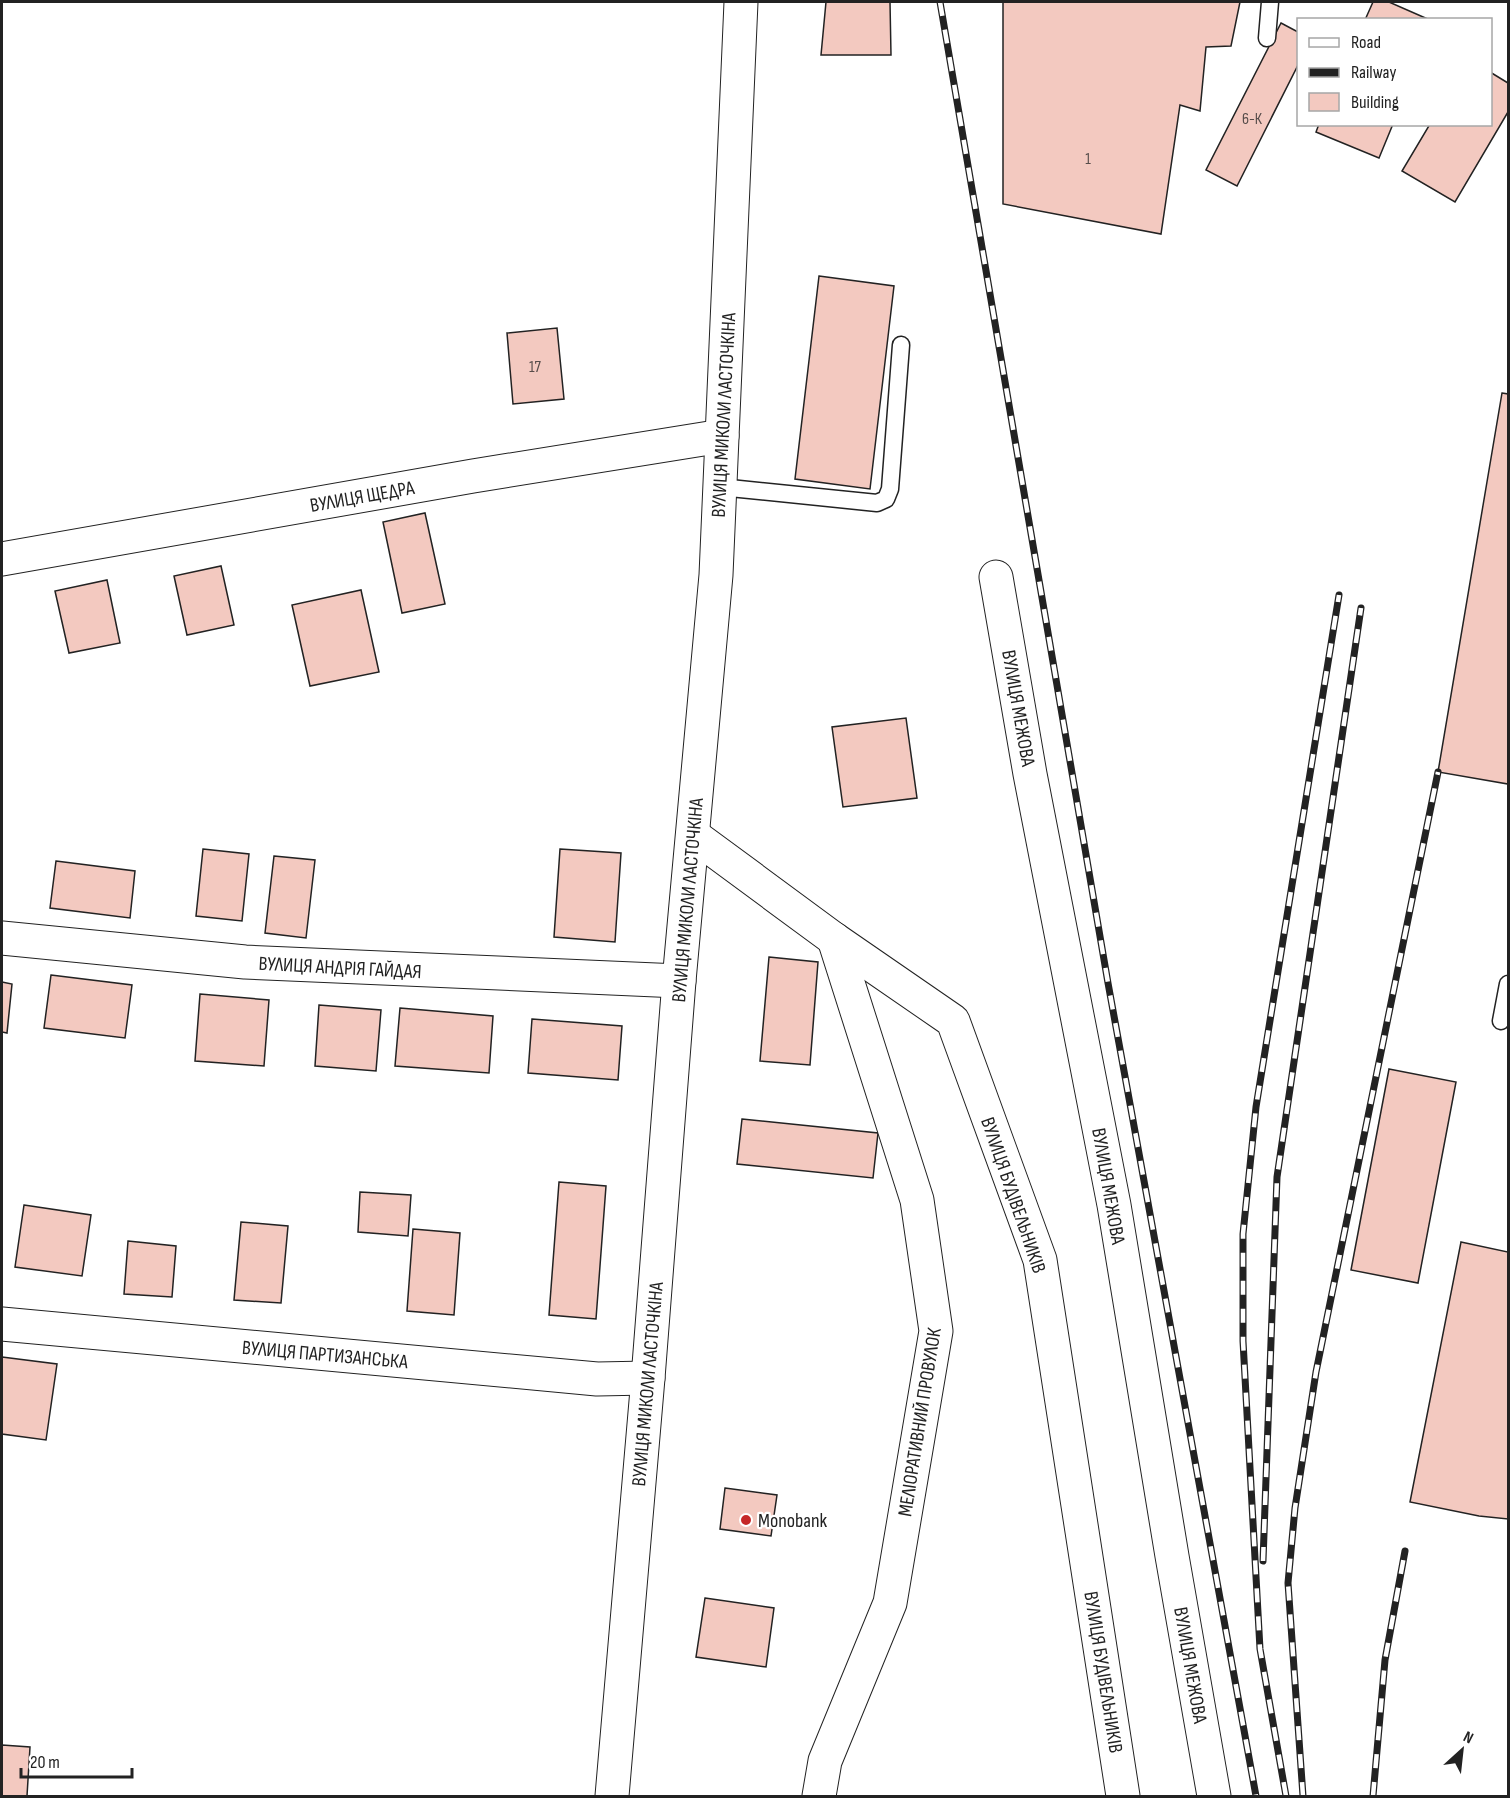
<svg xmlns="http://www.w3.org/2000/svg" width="1510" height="1798" viewBox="0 0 1510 1798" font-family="'Sofia Sans Condensed',sans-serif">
<rect width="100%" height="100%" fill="#fff"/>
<g fill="#f3c9c0" stroke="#222" stroke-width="1.5">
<path d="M 826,2 L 890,2 L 891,55 L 821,55 Z"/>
<path d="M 1003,2 L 1240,2 L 1231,46 L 1206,47 L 1200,111 L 1180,105 L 1161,234 L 1003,204 Z"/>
<path d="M 1373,2 L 1389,2 L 1430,20 L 1365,20 Z"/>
<path d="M 1281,23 L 1298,32 L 1298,65 L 1237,186 L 1206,170 Z"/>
<path d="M 1490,72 L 1508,83 L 1508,112 L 1455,202 L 1402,171 L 1430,124 L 1490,124 Z"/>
<path d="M 1319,124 L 1393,124 L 1379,158 L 1316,132 Z"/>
<path d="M 819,276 L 894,286 L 870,489 L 795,479 Z"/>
<path d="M 557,328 L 564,399 L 513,404 L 507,333 Z"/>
<path d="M 1502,393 L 1508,394 L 1508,784 L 1438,772 Z"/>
<path d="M 425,513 L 445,604 L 402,613 L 383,522 Z"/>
<path d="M 221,566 L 234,625 L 187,635 L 174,576 Z"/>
<path d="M 107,580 L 120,643 L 69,653 L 55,591 Z"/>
<path d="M 361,590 L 379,672 L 310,686 L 292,605 Z"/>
<path d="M 906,718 L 917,798 L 843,807 L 832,727 Z"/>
<path d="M 203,849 L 249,854 L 242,921 L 196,916 Z"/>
<path d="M 560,849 L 621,853 L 615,942 L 554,937 Z"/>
<path d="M 274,856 L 315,860 L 306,938 L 265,933 Z"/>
<path d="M 56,861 L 135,871 L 130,918 L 50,908 Z"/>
<path d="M 769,957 L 818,962 L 810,1065 L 760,1061 Z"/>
<path d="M 51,975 L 132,985 L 125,1038 L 44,1028 Z"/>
<path d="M 2,982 L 12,984 L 7,1033 L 2,1032 Z"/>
<path d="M 200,994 L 269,1000 L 264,1066 L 195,1061 Z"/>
<path d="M 319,1005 L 381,1010 L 376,1071 L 315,1066 Z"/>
<path d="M 400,1008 L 493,1016 L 489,1073 L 395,1066 Z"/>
<path d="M 532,1019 L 622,1026 L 618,1080 L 528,1073 Z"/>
<path d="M 1389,1069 L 1456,1082 L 1418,1283 L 1351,1270 Z"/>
<path d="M 742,1119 L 878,1133 L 873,1178 L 737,1164 Z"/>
<path d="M 559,1182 L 606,1186 L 596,1319 L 549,1315 Z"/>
<path d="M 360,1192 L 411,1195 L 408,1236 L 358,1232 Z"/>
<path d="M 24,1205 L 91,1215 L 82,1276 L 15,1267 Z"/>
<path d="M 241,1222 L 288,1226 L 281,1303 L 234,1300 Z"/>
<path d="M 413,1229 L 460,1233 L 454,1315 L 407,1311 Z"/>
<path d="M 128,1241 L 176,1246 L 172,1297 L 124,1294 Z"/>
<path d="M 1461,1242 L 1508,1252 L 1508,1519 L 1479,1516 L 1410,1502 Z"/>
<path d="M 2,1357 L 57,1364 L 46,1440 L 2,1434 Z"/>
<path d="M 725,1488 L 777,1495 L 771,1536 L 720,1529 Z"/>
<path d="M 705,1598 L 774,1608 L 766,1667 L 696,1657 Z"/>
<path d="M 2,1745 L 30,1747 L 27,1796 L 2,1796 Z"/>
</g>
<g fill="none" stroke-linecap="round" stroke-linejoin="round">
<g stroke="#222" stroke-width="19">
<g id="service">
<path d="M 1267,38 L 1270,2"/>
<path d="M 720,487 L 877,503 L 886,499 L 890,489 L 901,345"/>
<path d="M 1501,1021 L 1508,984"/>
</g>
</g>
<g stroke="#222" stroke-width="35">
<g id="minor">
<path d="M 2,559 L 473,476 L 722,436"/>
<path d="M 996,577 L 1030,774 L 1114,1205 L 1172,1556 L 1214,1796"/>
<path d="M 693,835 L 834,939 L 953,1021 L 1040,1260 L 1123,1796"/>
<path d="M 2,938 L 245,962 L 679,981"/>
<path d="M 2,1324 L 597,1379 L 648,1378"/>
<path d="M 819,1796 L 825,1761 L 890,1603 L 936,1331 L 917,1200 L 834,939"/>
</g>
</g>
<g stroke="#222" stroke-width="35">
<path id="tertiary" d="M 612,1796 L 648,1378 L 679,981 L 716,575 L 741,2"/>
</g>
<use href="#service" stroke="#fff" stroke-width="16"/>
<use href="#minor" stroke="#fff" stroke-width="33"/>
<use href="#tertiary" stroke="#fff" stroke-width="33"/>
<g stroke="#222" stroke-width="7">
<g id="rail">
<path d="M 940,2 L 1108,983 L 1256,1796"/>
<path d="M 1263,1561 L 1277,1177 L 1361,608"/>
<path d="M 1286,1796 L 1260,1649 L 1243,1341 L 1243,1234 L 1256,1107 L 1339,595"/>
<path d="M 1303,1796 L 1288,1583 L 1295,1508 L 1316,1372 L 1438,772"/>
<path d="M 1373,1796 L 1385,1660 L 1405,1551"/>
</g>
</g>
<use href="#rail" stroke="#fff" stroke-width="4.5" stroke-dasharray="14" stroke-linecap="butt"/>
</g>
<circle fill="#c62828" stroke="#fff" stroke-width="2" cx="746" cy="1520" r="6"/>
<g text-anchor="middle" stroke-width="4.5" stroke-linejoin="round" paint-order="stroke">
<g font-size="16" fill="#564c4a">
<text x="1252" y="124">6-К</text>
<text x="1088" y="164">1</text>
<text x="535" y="372">17</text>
</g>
<g font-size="20" fill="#222" stroke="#fff">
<text transform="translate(723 415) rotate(-87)" y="7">ВУЛИЦЯ МИКОЛИ ЛАСТОЧКІНА</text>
<text transform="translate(362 496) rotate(-10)" y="7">ВУЛИЦЯ ЩЕДРА</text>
<text transform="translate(1019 708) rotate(80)" y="7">ВУЛИЦЯ МЕЖОВА</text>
<text transform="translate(687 900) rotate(-85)" y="7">ВУЛИЦЯ МИКОЛИ ЛАСТОЧКІНА</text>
<text transform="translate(340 967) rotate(3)" y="7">ВУЛИЦЯ АНДРІЯ ГАЙДАЯ</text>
<text transform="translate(1109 1186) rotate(80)" y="7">ВУЛИЦЯ МЕЖОВА</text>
<text transform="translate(1014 1195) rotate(71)" y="7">ВУЛИЦЯ БУДІВЕЛЬНИКІВ</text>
<text transform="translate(325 1354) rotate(5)" y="7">ВУЛИЦЯ ПАРТИЗАНСЬКА</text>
<text transform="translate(647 1384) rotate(-85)" y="7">ВУЛИЦЯ МИКОЛИ ЛАСТОЧКІНА</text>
<text transform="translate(919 1422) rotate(-81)" y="7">МЕЛІОРАТИВНИЙ ПРОВУЛОК</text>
<text transform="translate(1191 1665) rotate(80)" y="7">ВУЛИЦЯ МЕЖОВА</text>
<text transform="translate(1104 1672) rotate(81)" y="7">ВУЛИЦЯ БУДІВЕЛЬНИКІВ</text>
</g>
<g font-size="20" fill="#222" stroke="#fff" text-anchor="start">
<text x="758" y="1527">Monobank</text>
</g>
</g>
<rect width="1510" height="1798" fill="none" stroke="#222222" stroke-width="6"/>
<rect x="1297" y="18" width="195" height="108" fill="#ffffff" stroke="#a7a7a7" stroke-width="1.5"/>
<rect x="1309" y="38" width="30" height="9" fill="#ffffff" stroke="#a7a7a7" stroke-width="1.5"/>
<text x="1351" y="48" font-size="18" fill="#222222">Road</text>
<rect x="1309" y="68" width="30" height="9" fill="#222222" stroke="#a7a7a7" stroke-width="1.5"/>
<text x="1351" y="78" font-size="18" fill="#222222">Railway</text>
<rect x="1309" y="93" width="30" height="18" fill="#f3c9c0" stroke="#a7a7a7" stroke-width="1.5"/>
<text x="1351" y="108" font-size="18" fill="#222222">Building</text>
<g transform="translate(1462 1750) rotate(27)" stroke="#ffffff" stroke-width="4.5" paint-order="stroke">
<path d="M0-4.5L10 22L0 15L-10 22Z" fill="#222222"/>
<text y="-9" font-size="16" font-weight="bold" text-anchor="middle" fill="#222222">N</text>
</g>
<path d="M21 1768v9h111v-9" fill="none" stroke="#222222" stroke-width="3"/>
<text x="30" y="1768" font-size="18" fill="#222222" stroke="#ffffff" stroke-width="4.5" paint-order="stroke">20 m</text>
</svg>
